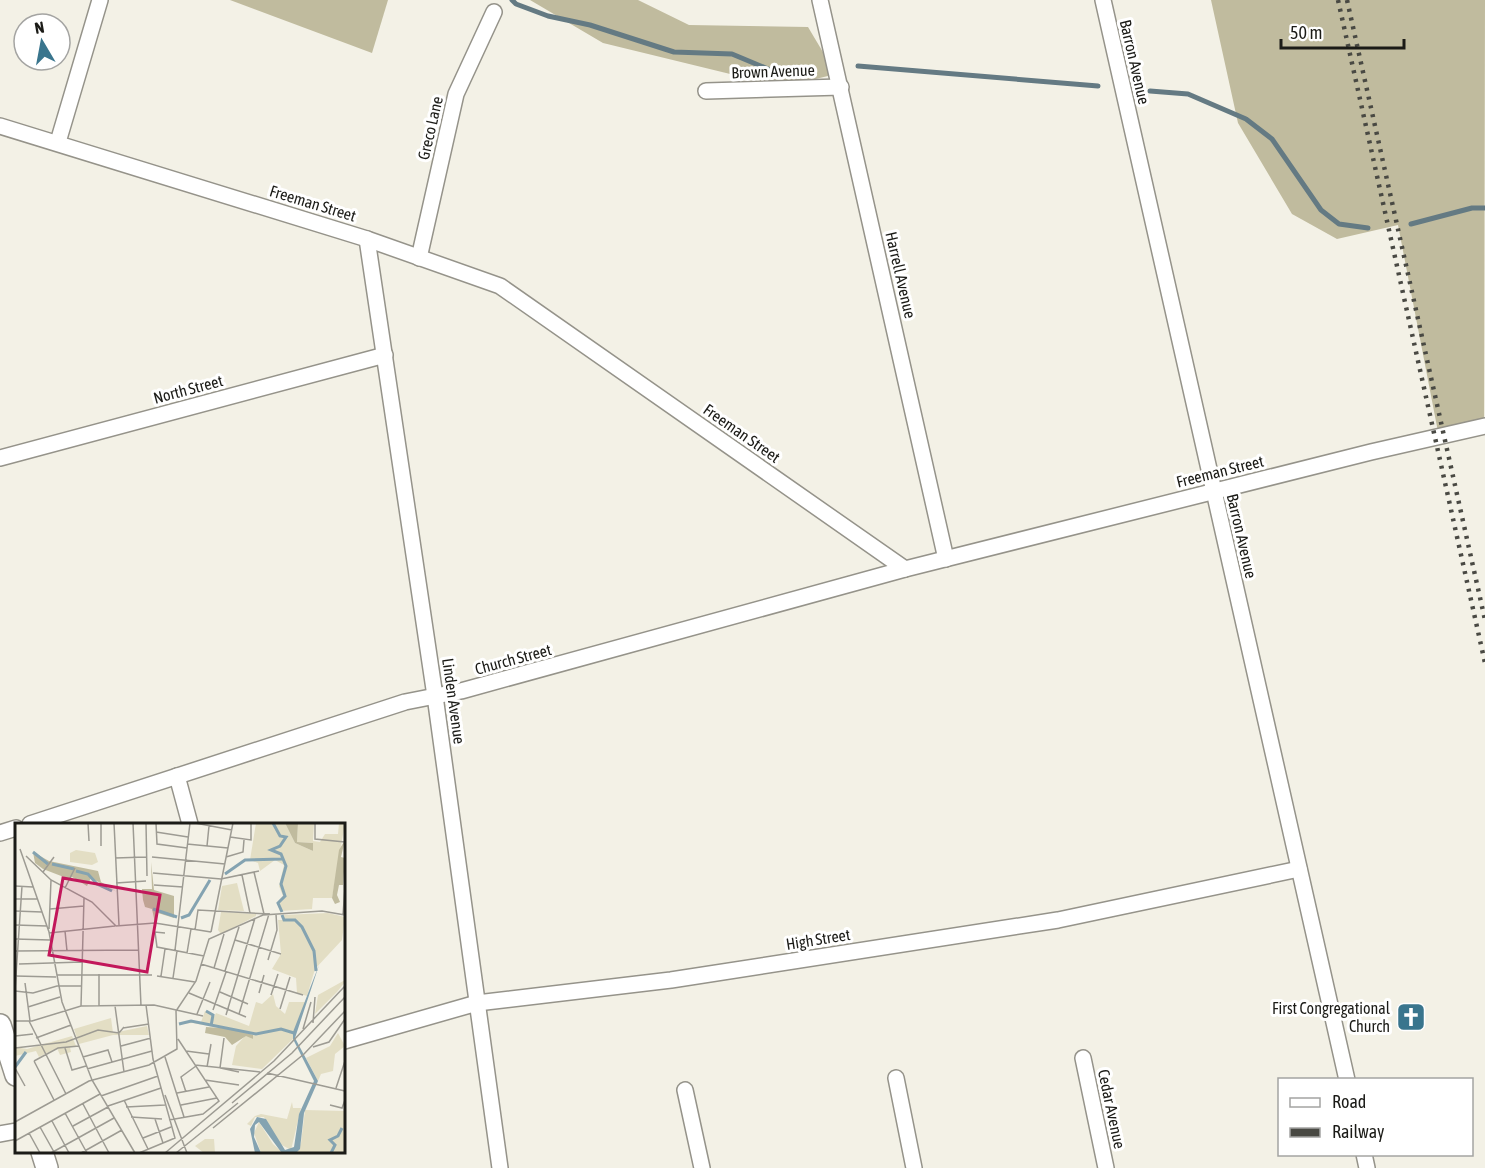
<svg xmlns="http://www.w3.org/2000/svg" width="1485" height="1168" viewBox="0 0 1485 1168" font-family="'Asap Condensed',sans-serif">
<rect width="100%" height="100%" fill="#f3f1e6"/>
<g fill="#c0bb9e">
<path d="M 230,0 L 388,0 L 372,53 Z"/>
<path d="M 530,0 L 638,0 L 689,25 L 808,27 L 836,74 L 783,87 L 603,43 Z"/>
<path d="M 1211,0 L 1485,0 L 1484,431 L 1439,437 L 1398,225 L 1337,239 L 1292,214 L 1238,123 Z"/>
</g>
<g fill="none" stroke-linecap="round" stroke-linejoin="round">
<g stroke="#647a83" stroke-width="5">
<path d="M 512,0 L 516,4 L 548,16 L 590,25 L 674,52 L 732,54 L 775,72 L 812,75"/>
<path d="M 858,66 L 1098,86"/>
<path d="M 1150,91 L 1188,94 L 1246,119 L 1272,139 L 1321,210 L 1339,224 L 1368,228"/>
<path d="M 1411,224 L 1472,208 L 1485,208"/>
</g>
<g stroke="#95938a" stroke-width="18">
<g id="street">
<path d="M 820,0 L 946,559"/>
<path d="M 1103,0 L 1347,1080"/>
<path d="M 706,91 L 841,87"/>
<path d="M 0,126 L 367,239 L 500,286 L 905,569 L 1371,452 L 1485,426"/>
<path d="M 58,142 L 100,0"/>
<path d="M 367,239 L 435,696 L 500,1168"/>
<path d="M 419,258 L 456,94 L 494,12"/>
<path d="M 0,458 L 385,355"/>
<path d="M 177,776 L 190,824"/>
<path d="M 30,824 L 405,702 L 461,691 L 905,569"/>
<path d="M 0,833 L 16,828"/>
<path d="M 344,1041 L 477,1003 L 671,980 L 1058,920 L 1299,869"/>
<path d="M 1083,1058 L 1106,1168"/>
<path d="M 896,1078 L 914,1168"/>
<path d="M 685,1090 L 702,1168"/>
<path d="M 0,1134 L 16,1131"/>
<path d="M 1364,1154 L 1367,1168"/>
</g>
</g>
<g stroke="#95938a" stroke-width="24">
<g id="secondary">
<path d="M 0,1025 L 16,1075"/>
<path d="M 42,1152 L 47,1168"/>
</g>
</g>
<use href="#street" stroke="#fff" stroke-width="15"/>
<use href="#secondary" stroke="#fff" stroke-width="21"/>
<g stroke="#494943" stroke-width="4.5" stroke-dasharray="3 6" stroke-linecap="butt">
<path d="M 1338,0 L 1485,663"/>
<path d="M 1347,0 L 1485,620"/>
</g>
</g>
<defs>
<g id="church-square" transform="scale(1.5)"><rect x="-9" y="-9" width="18" height="18" rx="4" fill="#39758d" stroke="#fff"/><path d="M-1.2-6h2.4v3.5h3.3v2.4h-3.3V6h-2.4V-.1h-3.3v-2.4h3.3Z" fill="#fff"/></g>
</defs>
<g fill-rule="evenodd">
<use href="#church-square" x="1411" y="1017"/>
</g>
<g text-anchor="middle" stroke-width="6" stroke-linejoin="round" paint-order="stroke">
<g font-size="16" fill="#1b1b17" stroke="#fff">
<text transform="translate(1135 62) rotate(77)" y="6">Barron Avenue</text>
<text transform="translate(773 71) rotate(-2)" y="6">Brown Avenue</text>
<text transform="translate(430 128) rotate(-77)" y="6">Greco Lane</text>
<text transform="translate(313 203) rotate(17)" y="6">Freeman Street</text>
<text transform="translate(901 275) rotate(77)" y="6">Harrell Avenue</text>
<text transform="translate(188 389) rotate(-15)" y="6">North Street</text>
<text transform="translate(742 433) rotate(35)" y="6">Freeman Street</text>
<text transform="translate(1220 471) rotate(-14)" y="6">Freeman Street</text>
<text transform="translate(1242 536) rotate(77)" y="6">Barron Avenue</text>
<text transform="translate(513 659) rotate(-15)" y="6">Church Street</text>
<text transform="translate(454 701) rotate(82)" y="6">Linden Avenue</text>
<text transform="translate(818 939) rotate(-9)" y="6">High Street</text>
<text transform="translate(1112 1109) rotate(78)" y="6">Cedar Avenue</text>
</g>
<g font-size="16" fill="#1b1b17" stroke="#fff" text-anchor="end">
<text x="1390" y="1014">First Congregational<tspan x="1390" dy="18">Church</tspan></text>
</g>
</g>
<g transform="translate(15 823)">
<rect width="330" height="330" fill="#f3f1e6"/>
<path d="M 241,0 L 270,0 L 280,20 L 298,28 L 298,20 L 282,19 L 283,0 L 299,0 L 298,18 L 305,19 L 310,11 L 323,11 L 324,0 L 330,0 L 317,75 L 298,75 L 297,86 L 265,88 L 262,80 L 268,73 L 264,63 L 269,42 L 260,37 L 245,48 L 243,40 L 235,37 ZM 61,27 L 80,30 L 83,39 L 77,42 L 55,39 L 55,30 ZM 222,60 L 229,88 L 203,87 L 207,63 ZM 206,89 L 241,91 L 241,93 L 206,111 L 203,107 ZM 313,90 L 330,94 L 327,117 L 300,146 L 292,173 L 282,170 L 281,155 L 257,146 L 266,131 L 263,97 L 268,97 L 268,92 ZM 330,157 L 330,159 L 322,169 L 300,191 L 303,172 ZM 258,171 L 261,183 L 270,191 L 274,179 L 290,179 L 278,216 L 247,246 L 217,242 L 221,223 L 231,212 L 238,216 L 238,212 L 178,200 L 164,201 L 174,198 L 186,199 L 190,188 L 197,192 L 195,202 L 201,190 L 234,203 L 241,179 L 247,181 ZM 96,195 L 98,210 L 132,203 L 134,212 L 98,212 L 64,221 L 59,206 ZM 323,210 L 330,223 L 320,231 L 318,248 L 306,251 L 303,258 L 291,235 L 315,223 ZM 57,213 L 61,223 L 55,224 L 56,229 L 45,232 L 42,225 L 24,234 L 21,228 L 0,233 L 0,224 L 12,226 ZM 277,279 L 278,285 L 286,285 L 276,327 L 263,320 L 249,294 L 240,294 L 236,303 L 232,301 L 240,293 L 246,291 L 272,296 ZM 290,287 L 330,288 L 330,330 L 281,330 L 286,320 ZM 244,299 L 258,321 L 268,330 L 246,330 L 239,310 ZM 190,316 L 199,316 L 200,330 L 189,330 L 180,323 Z" fill="#e3dec4"/>
<path d="M 270,0 L 283,0 L 282,19 L 298,20 L 298,28 L 280,20 ZM 330,17 L 326,34 L 330,35 L 328,62 L 324,62 L 322,72 L 325,79 L 320,81 L 317,75 L 324,27 ZM 18,29 L 34,38 L 83,48 L 86,59 L 102,69 L 76,55 L 72,63 L 57,54 L 54,56 L 28,46 L 20,40 ZM 136,39 L 139,67 L 159,73 L 159,95 L 143,90 L 140,100 L 137,86 L 130,84 L 128,77 L 127,66 L 137,66 ZM 191,204 L 220,206 L 238,212 L 238,216 L 231,213 L 217,222 L 210,214 L 190,210 Z" fill="#c0bb9e"/>
<path d="M 304,142 L 280,215 L 303,258 L 289,290 L 285,326 L 281,330 L 266,329 L 244,299 L 240,302 L 239,314 L 246,330 L 240,330 L 235,306 L 242,294 L 251,296 L 270,327 L 279,324 L 284,291 L 299,258 L 278,216 L 278,209 Z" fill="#84a3b1"/>
<path fill="none" stroke="#84a3b1" stroke-width="3" d="M 258,0 L 265,13 L 271,14 L 265,23 L 256,27 L 266,31 L 271,43 L 266,61 L 270,73 L 263,80 L 267,89M 18,29 L 33,41M 37,41 L 59,46M 61,48 L 73,51 L 82,61 L 97,68M 210,51 L 230,37 L 267,36M 138,86 L 162,94M 267,92 L 269,97 L 280,97 L 287,104 L 299,128 L 301,148M 166,95 L 174,92 L 195,57M 191,188 L 198,192 L 196,203M 164,201 L 176,198 L 241,211 L 266,206 L 279,210M 0,244 L 11,229M 316,330 L 320,322 L 315,317 L 323,313 L 327,305"/>
<path fill="none" stroke="#9d9b93" stroke-width="1.5" d="M 73,0 L 74,18M 86,0 L 86,23M 99,0 L 104,102M 118,0 L 126,183M 131,0 L 132,53M 141,0 L 142,21 L 172,25M 180,0 L 217,7M 300,0 L 300,16 L 330,19M 141,9 L 173,14M 215,14 L 236,17 L 236,0M 172,21 L 213,25M 192,23 L 194,3M 5,26 L 34,109 L 47,179 L 77,257 L 120,330M 11,33 L 36,57 L 77,79 L 101,103 L 140,100 L 196,109M 137,34 L 210,41M 211,34 L 228,29 L 229,17M 100,35 L 131,34M 28,49 L 39,34M 239,49 L 249,91M 138,50 L 206,56 L 244,48M 227,52 L 235,90M 101,60 L 131,58M 139,62 L 168,64M 0,63 L 18,64M 50,65 L 60,45M 0,76 L 23,76M 35,86 L 69,83M 0,88 L 27,89M 328,92 L 330,65M 0,102 L 32,103M 34,106 L 36,57M 180,107 L 183,87 L 254,91 L 224,191M 50,108 L 52,128M 196,109 L 218,0M 34,110 L 100,103M 150,110 L 140,109 L 142,124 L 189,133M 0,116 L 35,117M 220,117 L 266,131M 160,127 L 175,0M 0,128 L 123,127M 172,130 L 176,106M 253,137 L 262,107 L 261,91M 4,141 L 67,139M 186,141 L 288,172M 199,145 L 209,111M 210,148 L 224,104M 84,151 L 84,183M 42,152 L 137,152M 0,153 L 41,154M 142,153 L 180,159M 146,153 L 150,126M 158,155 L 162,128M 10,160 L 15,198M 0,167 L 7,63M 0,168 L 18,170 L 42,163 L 67,163M 205,169 L 233,181M 174,170 L 231,194M 244,170 L 249,152M 256,172 L 263,151M 66,183 L 69,75M 100,183 L 109,249M 13,184 L 45,174M 265,186 L 275,154M 198,187 L 211,149M 182,191 L 195,159M 211,192 L 240,95M 0,198 L 17,198 L 66,183 L 139,182 L 188,193M 14,198 L 51,271M 298,200 L 300,174M 108,205 L 134,201M 288,206 L 296,179M 0,213 L 18,211M 21,215 L 56,202M 209,215 L 205,245 L 224,249M 106,223 L 136,215M 298,224 L 314,219 L 330,196M 0,225 L 51,219 L 83,207 L 104,210 L 109,204M 50,225 L 57,247 L 71,243M 171,228 L 194,231M 68,234 L 93,227 L 97,239M 150,234 L 169,294M 19,238 L 43,225 L 64,223M 19,238 L 39,277M 180,242 L 245,249M 192,244 L 196,221M 0,245 L 10,263M 72,246 L 137,228M 252,250 L 330,268M 190,257 L 224,262M 321,265 L 330,238M 171,269 L 166,254 L 181,243M 162,270 L 194,264M 150,272 L 172,330M 86,273 L 143,253M 109,277 L 133,326M 217,280 L 277,230 L 330,174M 68,281 L 94,330M 166,282 L 202,275M 315,282 L 327,285 L 330,277M 93,283 L 146,265M 111,284 L 150,282M 50,290 L 72,330M 116,294 L 147,296M 140,296 L 148,320M 154,297 L 188,291 L 204,278 L 163,216M 37,298 L 54,330M 0,299 L 74,258 L 134,242 L 162,226 L 161,188 L 181,158 L 194,116 L 248,92 L 307,88 L 330,92M 58,303 L 93,284M 25,304 L 39,329M 198,305 L 289,231 L 330,188M 14,310 L 25,330M 128,315 L 156,304M 0,318 L 85,271M 36,330 L 99,295M 66,330 L 107,307M 124,330 L 160,315 L 138,236 L 131,182M 150,330 L 259,238 L 330,163M 161,330 L 223,280"/>
<path fill="#c2185b" fill-opacity="0.15" stroke="#c2185b" stroke-width="3" d="M 48,55 L 145,72 L 132,149 L 34,132 Z"/>
<rect width="330" height="330" fill="none" stroke="#1b1b17" stroke-width="3"/>
</g>
<rect x="1278" y="1078" width="195" height="78" fill="#ffffff" stroke="#a4a4a2" stroke-width="1.5"/>
<rect x="1290" y="1098" width="30" height="9" fill="#ffffff" stroke="#a4a4a2" stroke-width="1.5"/>
<text x="1332" y="1108" font-size="18" fill="#1b1b17">Road</text>
<rect x="1290" y="1128" width="30" height="9" fill="#494943" stroke="#a4a4a2" stroke-width="1.5"/>
<text x="1332" y="1138" font-size="18" fill="#1b1b17">Railway</text>
<g transform="translate(42 42) rotate(350)"><circle r="28" fill="#ffffff" stroke="#a4a4a2" stroke-width="1.5"/>
<path d="M0-4.5L10 22L0 15L-10 22Z" fill="#39758d"/>
<text y="-9" font-size="16" font-weight="bold" text-anchor="middle" fill="#1b1b17">N</text>
</g>
<path d="M1281 39v9h123v-9" fill="none" stroke="#1b1b17" stroke-width="3"/>
<text x="1290" y="39" font-size="18" fill="#1b1b17" stroke="#ffffff" stroke-width="4.5" paint-order="stroke">50 m</text>
</svg>
